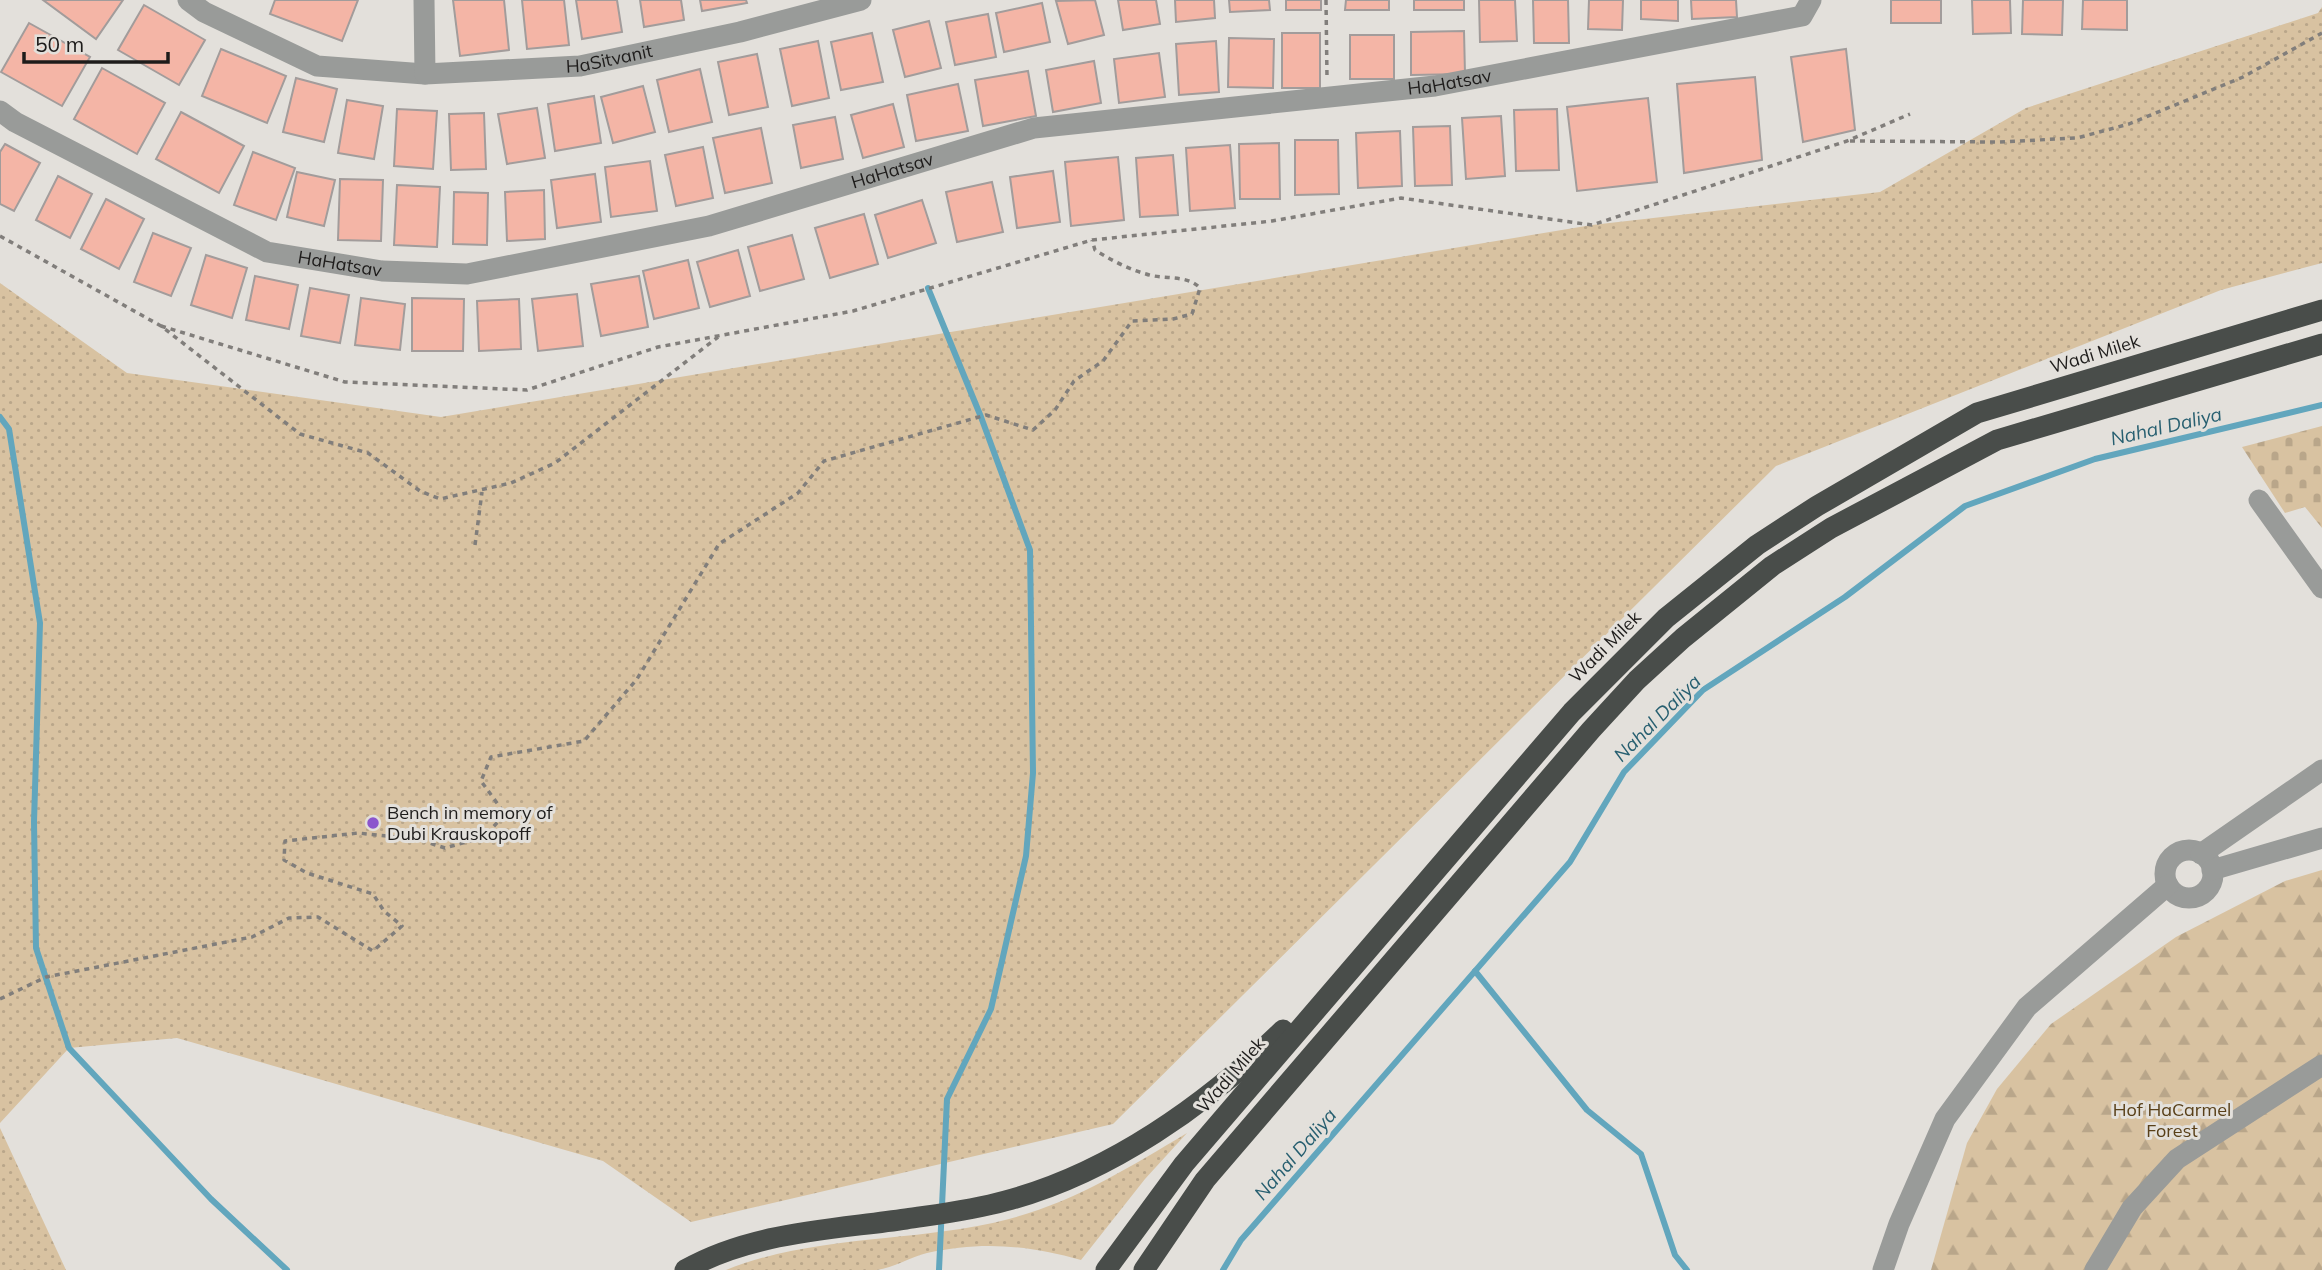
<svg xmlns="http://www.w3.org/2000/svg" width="2322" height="1270" viewBox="0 0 2322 1270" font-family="Mulish,sans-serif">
<defs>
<pattern id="grass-dots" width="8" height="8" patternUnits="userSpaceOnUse" patternTransform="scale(1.75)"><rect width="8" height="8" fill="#d8c2a1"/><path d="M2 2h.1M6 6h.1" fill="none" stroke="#b9a68a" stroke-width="1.8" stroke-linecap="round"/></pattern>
<pattern id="forest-firs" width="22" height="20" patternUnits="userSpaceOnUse" patternTransform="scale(1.75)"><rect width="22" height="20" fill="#d8c2a1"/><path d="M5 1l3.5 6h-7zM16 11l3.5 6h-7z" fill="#b9a68a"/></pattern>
<pattern id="cemetery-stones" width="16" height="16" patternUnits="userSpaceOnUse" patternTransform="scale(1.75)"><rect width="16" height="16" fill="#d8c2a1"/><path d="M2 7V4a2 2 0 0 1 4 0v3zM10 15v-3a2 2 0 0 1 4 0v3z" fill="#b9a68a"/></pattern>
</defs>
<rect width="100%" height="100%" fill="#e3e0db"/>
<g fill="url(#grass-dots)">
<path d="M 2322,7 L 2322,263 L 2221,290 L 1776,466 L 1113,1124 L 691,1222 L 603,1161 L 177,1038 L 69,1048 L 0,1123 L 0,283 L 127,373 L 441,417 L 1592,225 L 1880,192 L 2026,108 L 2318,13 Z"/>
<path d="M 0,1128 L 66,1270 L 0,1270 Z"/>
<path d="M 1187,1133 L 1145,1179 L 1081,1260 C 1027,1245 982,1241 927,1253 C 911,1257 893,1268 877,1270 C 828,1270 775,1270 726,1270 C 815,1234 917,1243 1009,1219 C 1074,1202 1130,1167 1187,1133 Z"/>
</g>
<path fill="url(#forest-firs)" d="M 2322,870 L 2322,1270 L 1931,1270 L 1967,1143 L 1997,1089 L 2051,1024 L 2176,937 L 2285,881 Z"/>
<path fill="url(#cemetery-stones)" d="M 2322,426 L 2322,528 L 2305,507 L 2285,513 L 2242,447 Z"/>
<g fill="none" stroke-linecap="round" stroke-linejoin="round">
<g stroke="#62a6bd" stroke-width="6">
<path d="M 928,288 L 981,417 L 1030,550 L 1033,773 L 1026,856 L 991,1009 L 947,1099 L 939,1270"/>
<path d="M 0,417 L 9,429 L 40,623 L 34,822 L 36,948 L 69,1048 L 211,1199 L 287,1270"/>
<path d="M 1475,971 L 1587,1110 L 1641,1154 L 1675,1255 L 1687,1270"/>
<path d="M 1223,1270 L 1241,1240 L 1570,862 L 1624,772 L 1703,690 L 1845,597 L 1965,506 L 2095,459 L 2322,405"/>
</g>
</g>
<g fill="#f4b5a6" stroke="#a29c9b" stroke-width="2">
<path d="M 43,0 L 123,0 L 96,39 Z"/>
<path d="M 275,0 L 358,0 L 342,41 L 270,14 Z"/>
<path d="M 453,0 L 504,0 L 509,50 L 460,56 Z"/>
<path d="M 522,0 L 564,0 L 569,45 L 527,49 Z"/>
<path d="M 576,0 L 617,0 L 622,32 L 582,39 Z"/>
<path d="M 640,0 L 681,0 L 684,20 L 644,27 Z"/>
<path d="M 700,0 L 746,0 L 747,3 L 702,11 Z"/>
<path d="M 1095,0 L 1104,35 L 1068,44 L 1056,1 Z"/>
<path d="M 1118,0 L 1156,0 L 1160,24 L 1123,30 Z"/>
<path d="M 1175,0 L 1214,0 L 1215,18 L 1176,22 Z"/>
<path d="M 1229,0 L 1269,0 L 1270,10 L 1230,12 Z"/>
<rect x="1286" y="0" width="35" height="10"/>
<path d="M 1346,0 L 1389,0 L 1389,10 L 1345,10 Z"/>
<rect x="1414" y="0" width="50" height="10"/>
<path d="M 1479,0 L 1515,0 L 1517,41 L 1480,42 Z"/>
<path d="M 1533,0 L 1568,0 L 1569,43 L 1534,43 Z"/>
<path d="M 1589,0 L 1623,0 L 1622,30 L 1588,29 Z"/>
<path d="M 1641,0 L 1678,0 L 1678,21 L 1641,19 Z"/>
<path d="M 1691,0 L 1736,0 L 1737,17 L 1692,19 Z"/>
<rect x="1891" y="0" width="50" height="23"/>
<path d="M 1972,0 L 2010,0 L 2011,33 L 1973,34 Z"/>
<path d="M 2023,0 L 2063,0 L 2062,35 L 2022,34 Z"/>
<path d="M 2083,0 L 2127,0 L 2127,30 L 2082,29 Z"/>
<path d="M 1042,3 L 1050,42 L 1004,52 L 996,13 Z"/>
<path d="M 144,5 L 205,40 L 179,85 L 118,50 Z"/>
<path d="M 988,14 L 996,57 L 955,65 L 946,22 Z"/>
<path d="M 929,21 L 941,68 L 905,77 L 893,30 Z"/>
<path d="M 29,23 L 90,57 L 62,106 L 1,72 Z"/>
<path d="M 1464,31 L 1465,74 L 1411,75 L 1411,32 Z"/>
<path d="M 872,33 L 883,82 L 841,90 L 831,42 Z"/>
<rect x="1282" y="33" width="38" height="55"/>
<rect x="1350" y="35" width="44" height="44"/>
<path d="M 1229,38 L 1274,39 L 1273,88 L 1228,87 Z"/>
<path d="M 818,41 L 829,98 L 792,106 L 780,49 Z"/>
<path d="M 1216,41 L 1219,92 L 1179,95 L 1176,44 Z"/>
<path d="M 221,49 L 286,76 L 267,123 L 202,96 Z"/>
<path d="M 1846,49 L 1855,130 L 1803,142 L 1791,57 Z"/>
<path d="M 1159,53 L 1165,97 L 1119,103 L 1114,59 Z"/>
<path d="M 757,54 L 768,107 L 729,115 L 718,62 Z"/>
<path d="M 1094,61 L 1101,103 L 1053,112 L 1046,70 Z"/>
<path d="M 102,68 L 165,103 L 137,154 L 74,119 Z"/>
<path d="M 700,69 L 712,122 L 669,132 L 657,80 Z"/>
<path d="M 1028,71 L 1036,116 L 983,126 L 975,80 Z"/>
<path d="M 1755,77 L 1762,160 L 1684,173 L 1677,84 Z"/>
<path d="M 296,78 L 337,89 L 324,142 L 283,132 Z"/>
<path d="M 958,84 L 968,131 L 916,141 L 907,95 Z"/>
<path d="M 643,86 L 655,132 L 613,143 L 601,97 Z"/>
<path d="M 594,96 L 601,143 L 555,151 L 548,104 Z"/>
<path d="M 1648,98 L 1657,182 L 1577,191 L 1567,107 Z"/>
<path d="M 347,100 L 383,106 L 374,159 L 338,153 Z"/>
<path d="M 893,104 L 904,147 L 863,158 L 851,115 Z"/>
<path d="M 537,108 L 545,158 L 507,164 L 498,114 Z"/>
<path d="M 397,109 L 437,111 L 433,169 L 394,166 Z"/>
<path d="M 1557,109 L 1559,170 L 1516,171 L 1514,110 Z"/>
<path d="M 181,112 L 244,146 L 219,193 L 156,159 Z"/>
<path d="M 484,113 L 486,169 L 451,170 L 449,114 Z"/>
<path d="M 1501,116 L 1505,176 L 1466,179 L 1462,118 Z"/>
<path d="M 835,117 L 843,159 L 801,168 L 793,125 Z"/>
<path d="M 1450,126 L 1452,185 L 1415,186 L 1413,127 Z"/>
<path d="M 761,128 L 772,183 L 725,193 L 713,138 Z"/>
<path d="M 1400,131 L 1402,186 L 1358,188 L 1356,133 Z"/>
<path d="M 1295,140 L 1338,140 L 1339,194 L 1295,195 Z"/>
<path d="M 1279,143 L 1280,199 L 1240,199 L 1239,144 Z"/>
<path d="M 5,144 L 40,163 L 14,211 L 0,204 L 0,152 Z"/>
<path d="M 1230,145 L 1235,208 L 1190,211 L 1186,148 Z"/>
<path d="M 703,147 L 713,198 L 676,206 L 665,155 Z"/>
<path d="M 253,152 L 295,168 L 276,220 L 234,205 Z"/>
<path d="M 1173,155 L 1178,215 L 1140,217 L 1136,158 Z"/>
<path d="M 1118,157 L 1124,220 L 1071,226 L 1065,162 Z"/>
<path d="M 650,161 L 657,211 L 611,217 L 605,167 Z"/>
<path d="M 1053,171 L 1060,222 L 1017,228 L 1010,177 Z"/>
<path d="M 297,172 L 335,180 L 324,226 L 287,217 Z"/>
<path d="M 595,174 L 601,222 L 557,228 L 551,180 Z"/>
<path d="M 58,176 L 92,194 L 70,238 L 36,220 Z"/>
<path d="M 340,179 L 383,180 L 381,241 L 338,240 Z"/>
<path d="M 992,182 L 1003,232 L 957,242 L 946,192 Z"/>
<path d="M 397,185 L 440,187 L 437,247 L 394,245 Z"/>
<path d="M 544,190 L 545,239 L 507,241 L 505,192 Z"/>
<path d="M 454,192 L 488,193 L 487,245 L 453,244 Z"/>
<path d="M 106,199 L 144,219 L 119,269 L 81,249 Z"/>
<path d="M 922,200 L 936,243 L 888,258 L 875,215 Z"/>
<path d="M 864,214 L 878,264 L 830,278 L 815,228 Z"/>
<path d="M 153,233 L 191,248 L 171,296 L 134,282 Z"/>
<path d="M 792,235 L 804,279 L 760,291 L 748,247 Z"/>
<path d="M 738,250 L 750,296 L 710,307 L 697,262 Z"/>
<path d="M 206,255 L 247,268 L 232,318 L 191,305 Z"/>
<path d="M 688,260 L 699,308 L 654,319 L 643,271 Z"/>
<path d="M 255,276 L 298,285 L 289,329 L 246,320 Z"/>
<path d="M 639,276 L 648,327 L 601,336 L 591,284 Z"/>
<path d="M 310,288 L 349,295 L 340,343 L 301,336 Z"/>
<path d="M 577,294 L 583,346 L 538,351 L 532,299 Z"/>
<path d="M 361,298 L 405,304 L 400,350 L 355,345 Z"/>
<path d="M 412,298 L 464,299 L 463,351 L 412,351 Z"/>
<path d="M 519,299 L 521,349 L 479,351 L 477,301 Z"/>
</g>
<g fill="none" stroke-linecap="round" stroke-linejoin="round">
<g stroke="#817e7b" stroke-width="3.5" stroke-dasharray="5 5" stroke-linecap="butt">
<path d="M 1326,0 L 1327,78"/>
<path d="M 1850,141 L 1998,142 L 2077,138 L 2129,124 L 2243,77 L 2322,33"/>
<path d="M 0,236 L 161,326 L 300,434 L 368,453 L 420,491 L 440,499 L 511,483 L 555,463 L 718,337"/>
<path d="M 161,326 L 345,382 L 527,390 L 658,347 L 853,311 L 1092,240 L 1272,221 L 1401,198 L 1592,225 L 1847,141 L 1910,114"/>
<path d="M 475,545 L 482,492"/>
<path d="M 0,999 L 46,977 L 252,937 L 289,918 L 318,917 L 373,951 L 402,926 L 384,911 L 373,894 L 307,873 L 284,860 L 285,841 L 358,833 L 417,839 L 445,848 L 484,837 L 505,814 L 481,781 L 491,757 L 584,741 L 637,679 L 719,544 L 798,493 L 824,461 L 986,415 L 1033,430 L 1055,410 L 1074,381 L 1103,361 L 1132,321 L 1173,319 L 1192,314 L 1200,288 C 1187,274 1163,280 1146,274 C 1128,269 1111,260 1095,250 L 1092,240"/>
</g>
<g stroke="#999b99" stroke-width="21">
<path d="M 188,0 L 204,12 L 317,66 L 425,74"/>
<path id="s1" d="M 424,0 L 425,74 L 580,66 L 740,32 L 861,0"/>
<path id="s2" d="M 0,111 L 15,122 L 267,252 L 382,271 L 467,274 L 709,226 L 1034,128 L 1435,86 L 1802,16 L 1811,0"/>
<path d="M 2259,500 L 2322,588"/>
<circle cx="2189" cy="874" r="24"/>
<path d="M 2201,854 L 2322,770"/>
<path d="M 2212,870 L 2322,838"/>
<path d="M 1883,1270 L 1899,1224 L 1945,1119 L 2027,1007 L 2168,885"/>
<path d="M 2095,1270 L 2132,1208 L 2177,1159 L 2322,1065"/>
</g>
<g stroke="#494d4a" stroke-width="21">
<path d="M 685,1270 C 752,1232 831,1230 906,1219 C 939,1214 973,1210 1005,1201 C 1109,1174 1207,1104 1283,1030"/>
<path d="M 1106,1270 L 1184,1164 L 1572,712 L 1666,618 L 1757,545 L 1817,506 L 1977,413 L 2322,310"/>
<path d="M 1144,1270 L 1205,1180 L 1591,730 L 1637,680 L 1683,638 L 1772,566 L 1831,528 L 1997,440 L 2322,344"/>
</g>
</g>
<circle fill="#8b55cd" stroke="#e3e0db" stroke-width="2.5" cx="373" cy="823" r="7"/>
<g text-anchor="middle" stroke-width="6" stroke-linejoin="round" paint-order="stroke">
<g font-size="18" fill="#1e1c1b" stroke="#e3e0db">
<text dy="6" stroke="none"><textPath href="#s1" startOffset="259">HaSitvanit</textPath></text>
<text dy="6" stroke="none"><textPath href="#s2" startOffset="1508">HaHatsav</textPath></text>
<text dy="6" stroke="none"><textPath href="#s2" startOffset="942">HaHatsav</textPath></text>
<text dy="6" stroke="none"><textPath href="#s2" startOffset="376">HaHatsav</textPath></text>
<text transform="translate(2095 354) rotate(-17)" y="6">Wadi Milek</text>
<text transform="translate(1605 647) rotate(-45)" y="6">Wadi Milek</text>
<text transform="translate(1231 1075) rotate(-49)" y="6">Wadi Milek</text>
</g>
<g font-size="18" fill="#1e1c1b" stroke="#e3e0db" text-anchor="start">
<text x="387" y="819">Bench in memory of<tspan x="387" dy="21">Dubi Krauskopoff</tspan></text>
</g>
<g font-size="18" fill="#594019" stroke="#e3e0db">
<text x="2172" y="1116">Hof HaCarmel<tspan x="2172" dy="21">Forest</tspan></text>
</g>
<g font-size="19" font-style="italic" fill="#275f70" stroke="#e3e0db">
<text transform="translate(2166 426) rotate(-13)" y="7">Nahal Daliya</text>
<text transform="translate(1657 718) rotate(-45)" y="7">Nahal Daliya</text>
<text transform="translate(1295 1154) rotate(-49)" y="7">Nahal Daliya</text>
</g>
</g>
<path d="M24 52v10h144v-10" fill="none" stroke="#1e1c1b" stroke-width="3.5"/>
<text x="35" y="52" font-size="21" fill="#1e1c1b" stroke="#e3e0db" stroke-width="5" paint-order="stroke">50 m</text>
</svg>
